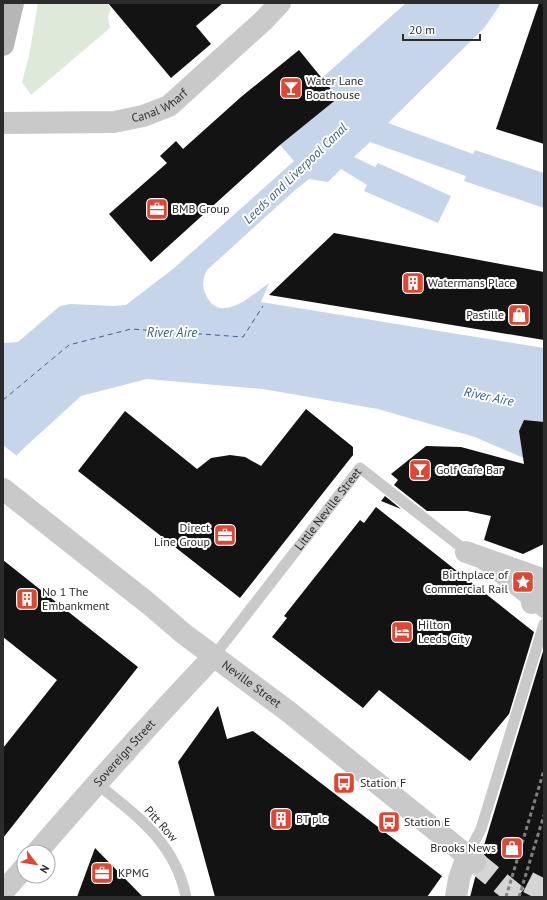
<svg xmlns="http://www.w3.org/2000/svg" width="547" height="900" viewBox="0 0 547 900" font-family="'PT Sans',sans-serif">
<rect width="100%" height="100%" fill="#fff"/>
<path fill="#dfe9da" d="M 38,3 L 107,3 L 111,8 L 108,17 L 110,28 L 31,95 L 22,82 L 29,56 Z"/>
<path fill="#c6d5e9" d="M 406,3 L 501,3 L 485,27 L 388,123 L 473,154 L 475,150 L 544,173 L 544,208 L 464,181 L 466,176 L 370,142 L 354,157 L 375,167 L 378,163 L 451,196 L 438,223 L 364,191 L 367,185 L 341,169 L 328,182 L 309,179 L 294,191 L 207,270 C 203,277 202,285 205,293 C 219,327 252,295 269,283 L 261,302 L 544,348 L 544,467 L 475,437 L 378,409 L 263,389 L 147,379 L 81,396 L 25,447 L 3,469 L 3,343 L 18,342 L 60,306 L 70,304 L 113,306 L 126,305 L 173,269 L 294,161 L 280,145 L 338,98 L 322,78 Z"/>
<path fill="#fff" d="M 3,445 L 18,457 L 3,471 Z"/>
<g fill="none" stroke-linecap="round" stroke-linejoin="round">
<path stroke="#3e5e8a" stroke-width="1" stroke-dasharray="5 4" stroke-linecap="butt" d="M 3,400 L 69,345 L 131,329 L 243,337 L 263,306"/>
</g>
<g fill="#131313">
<path d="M 108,3 L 223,3 L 196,26 L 211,44 L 171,78 Z"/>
<path d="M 539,3 L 544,3 L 544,144 L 496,129 Z"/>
<path d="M 299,50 L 338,98 L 280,145 L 151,262 L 109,214 L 167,163 L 160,156 L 176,141 L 183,149 L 241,97 Z"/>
<path d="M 334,233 L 544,272 L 544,340 L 269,295 Z"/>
<path d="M 306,409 L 353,447 L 353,455 L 240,598 L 78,471 L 125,411 L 197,469 L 211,458 L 230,455 L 245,457 L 261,466 Z"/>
<path d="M 524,420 L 544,422 L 544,544 L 523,554 L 484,540 L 491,516 L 467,511 L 427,511 L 394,485 L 398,480 L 391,474 L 426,446 L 461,447 L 524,464 L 519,431 Z"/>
<path d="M 385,496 L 401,509 L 381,501 Z"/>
<path d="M 376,507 L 534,632 L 509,714 L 470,761 L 379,690 L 363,708 L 272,637 L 287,618 L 284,616 L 360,520 L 364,523 Z"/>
<path d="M 3,560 L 138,667 L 3,838 L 3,748 L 57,680 L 3,637 Z"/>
<path d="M 544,648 L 544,897 L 470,897 L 476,874 L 480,873 L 484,870 L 487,864 L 486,857 L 482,852 Z"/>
<path d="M 218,706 L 227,739 L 253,731 L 442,876 L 427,897 L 215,897 L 178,762 Z"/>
<path d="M 95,848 L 143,897 L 77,897 Z"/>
</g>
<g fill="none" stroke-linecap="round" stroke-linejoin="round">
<g stroke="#d5d5d5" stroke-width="22" stroke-dasharray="22 11" stroke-linecap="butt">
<path d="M 475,862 L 518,897"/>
<path d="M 533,897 L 544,875"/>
</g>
<g stroke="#c9c9c9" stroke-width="11">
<path d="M 483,565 L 544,613"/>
<path id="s1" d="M 214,656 L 360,468 L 470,554"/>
<path d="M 96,783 C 137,816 175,842 186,897"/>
<path d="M 467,856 L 481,829 L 544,624"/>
</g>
<g stroke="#c9c9c9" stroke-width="22">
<path id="s2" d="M 3,123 L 114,122 L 143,116 L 169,106 L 264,20 L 280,3"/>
<path id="s3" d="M 3,489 L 149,604 L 184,634 L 289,712 L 475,862"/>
<path d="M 466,552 L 539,578 L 532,603"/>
<path id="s4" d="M 37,852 C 95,785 153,720 214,656"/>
<path d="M 3,892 L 24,868"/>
<path d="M 456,897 L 459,879 L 467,856"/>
</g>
<path stroke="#b6b6b6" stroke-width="22" d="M 3,45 L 13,3"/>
<g stroke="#818181" stroke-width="3" stroke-dasharray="4 3" stroke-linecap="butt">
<path d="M 506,897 L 544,770"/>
<path d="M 519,897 L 544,815"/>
</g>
</g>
<defs>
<g id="bar-square" transform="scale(1.15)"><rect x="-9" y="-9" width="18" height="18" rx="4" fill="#de4733" stroke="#fff"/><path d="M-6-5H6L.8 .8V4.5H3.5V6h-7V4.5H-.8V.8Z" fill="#fff"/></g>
<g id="office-square" transform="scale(1.15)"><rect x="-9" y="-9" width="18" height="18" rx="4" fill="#de4733" stroke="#fff"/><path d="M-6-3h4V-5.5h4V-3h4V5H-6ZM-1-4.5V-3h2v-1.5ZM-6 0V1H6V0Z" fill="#fff"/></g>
<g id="building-square" transform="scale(1.15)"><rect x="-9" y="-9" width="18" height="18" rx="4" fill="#de4733" stroke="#fff"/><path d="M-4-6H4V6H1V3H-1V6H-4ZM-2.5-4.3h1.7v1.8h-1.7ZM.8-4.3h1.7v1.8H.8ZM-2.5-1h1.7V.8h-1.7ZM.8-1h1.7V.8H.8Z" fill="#fff"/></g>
<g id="shop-square" transform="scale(1.15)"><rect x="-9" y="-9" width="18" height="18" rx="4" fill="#de4733" stroke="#fff"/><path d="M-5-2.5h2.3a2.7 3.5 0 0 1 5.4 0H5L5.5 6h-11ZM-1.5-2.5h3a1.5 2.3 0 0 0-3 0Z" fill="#fff"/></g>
<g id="sight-square" transform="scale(1.15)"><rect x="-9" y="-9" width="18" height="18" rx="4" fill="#de4733" stroke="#fff"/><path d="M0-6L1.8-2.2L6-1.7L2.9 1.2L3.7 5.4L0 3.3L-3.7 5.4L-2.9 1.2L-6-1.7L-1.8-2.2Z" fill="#fff"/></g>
<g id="hotel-square" transform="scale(1.15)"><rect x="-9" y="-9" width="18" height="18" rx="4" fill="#de4733" stroke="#fff"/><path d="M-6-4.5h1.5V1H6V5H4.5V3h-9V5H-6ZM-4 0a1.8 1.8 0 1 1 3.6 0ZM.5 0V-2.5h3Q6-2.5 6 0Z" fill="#fff"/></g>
<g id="bus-square" transform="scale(1.15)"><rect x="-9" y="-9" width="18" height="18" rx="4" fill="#de4733" stroke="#fff"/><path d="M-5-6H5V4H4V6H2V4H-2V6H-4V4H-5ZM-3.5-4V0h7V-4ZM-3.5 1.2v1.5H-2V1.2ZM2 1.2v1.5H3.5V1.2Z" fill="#fff"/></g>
</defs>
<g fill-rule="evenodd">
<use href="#bar-square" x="291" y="88"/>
<use href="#office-square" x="157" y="209"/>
<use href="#building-square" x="413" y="283"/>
<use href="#shop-square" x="519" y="315"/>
<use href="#bar-square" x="420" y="470"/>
<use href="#office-square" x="225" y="535"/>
<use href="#sight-square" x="523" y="582"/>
<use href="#building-square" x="27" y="599"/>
<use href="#hotel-square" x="402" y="632"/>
<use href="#bus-square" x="344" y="783"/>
<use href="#building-square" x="281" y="819"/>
<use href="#bus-square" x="389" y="822"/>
<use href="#shop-square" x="512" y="848"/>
<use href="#office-square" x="102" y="873"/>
</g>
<g text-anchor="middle" stroke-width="4" stroke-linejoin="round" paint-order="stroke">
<g font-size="12" fill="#2c2c2c" stroke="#fff" text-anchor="start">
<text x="306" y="85">Water Lane<tspan x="306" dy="14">Boathouse</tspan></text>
<text x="172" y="213">BMB Group</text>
<text x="428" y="287">Watermans Place</text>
<text x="504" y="319" text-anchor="end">Pastille</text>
<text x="436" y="474">Golf Cafe Bar</text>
<text x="210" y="532" text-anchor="end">Direct<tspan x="210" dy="14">Line Group</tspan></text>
<text x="508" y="579" text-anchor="end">Birthplace of<tspan x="508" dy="14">Commercial Rail</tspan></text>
<text x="42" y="596">No 1 The<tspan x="42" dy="14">Embankment</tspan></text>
<text x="418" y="629">Hilton<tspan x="418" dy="14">Leeds City</tspan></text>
<text x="360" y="787">Station F</text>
<text x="296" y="823">BT plc</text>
<text x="404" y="826">Station E</text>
<text x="496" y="852" text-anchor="end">Brooks News</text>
<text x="118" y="877">KPMG</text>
</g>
<g font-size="12" fill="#2c2c2c" stroke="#fff">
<text dy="4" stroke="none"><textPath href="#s2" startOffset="160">Canal Wharf</textPath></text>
<text dy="4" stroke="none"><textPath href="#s1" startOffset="186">Little Neville Street</textPath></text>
<text dy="4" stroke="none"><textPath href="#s3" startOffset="316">Neville Street</textPath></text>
<text dy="4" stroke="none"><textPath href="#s4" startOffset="132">Sovereign Street</textPath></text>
<text transform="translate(161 824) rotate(48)" y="4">Pitt Row</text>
</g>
<g font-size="13" font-style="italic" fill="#3e5e8a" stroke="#fff">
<text transform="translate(295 173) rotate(-44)" y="5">Leeds and Liverpool Canal</text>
<text x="172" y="337">River Aire</text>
<text transform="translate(489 396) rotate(12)" y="5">River Aire</text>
</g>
</g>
<rect width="547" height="900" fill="none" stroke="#2c2c2c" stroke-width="8"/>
<g transform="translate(36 864) rotate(121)"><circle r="19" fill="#ffffff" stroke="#ababab"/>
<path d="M0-3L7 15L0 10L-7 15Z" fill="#de4733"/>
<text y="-6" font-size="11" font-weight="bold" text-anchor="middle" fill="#2c2c2c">N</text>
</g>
<path d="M403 34v6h77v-6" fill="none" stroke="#2c2c2c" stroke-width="2"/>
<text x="409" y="34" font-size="12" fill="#2c2c2c" stroke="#ffffff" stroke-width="3" paint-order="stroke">20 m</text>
</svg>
